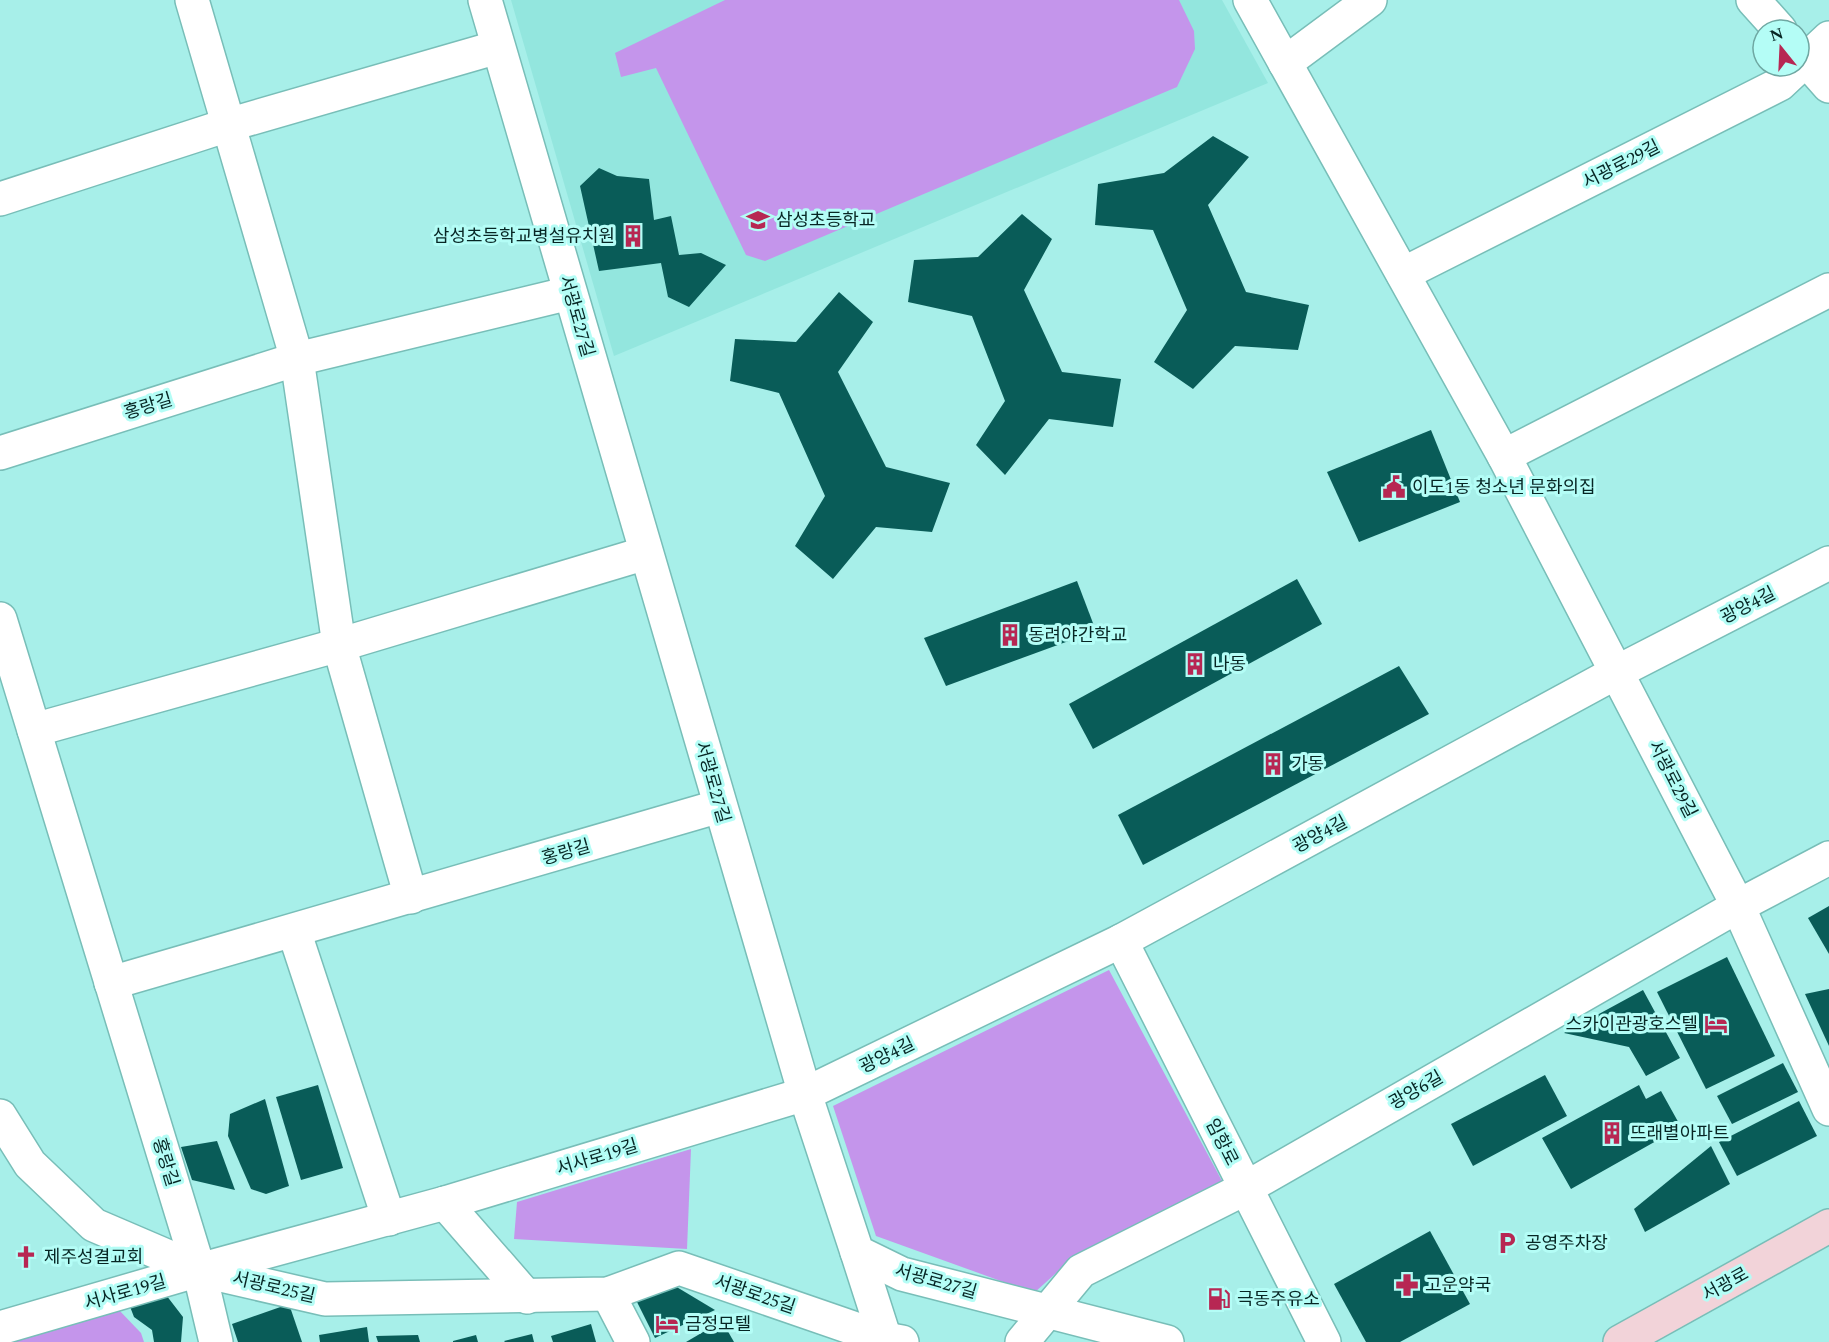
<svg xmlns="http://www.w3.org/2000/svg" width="1829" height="1342" viewBox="0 0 1829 1342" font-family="Spectral,'Noto Sans KR',serif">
<rect width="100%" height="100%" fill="#a7efe9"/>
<path fill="#93e6de" d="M 511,0 L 1222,0 L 1268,83 L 614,356 Z"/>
<g fill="#c495eb">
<path d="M 725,0 L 1179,0 L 1194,31 L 1195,49 L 1177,87 L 765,261 L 746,255 L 656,68 L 621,77 L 615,53 Z"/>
<path d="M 1109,970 L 1222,1181 L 1075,1256 L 1034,1293 L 876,1236 L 833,1106 Z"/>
<path d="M 691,1149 L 687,1249 L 514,1239 L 517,1202 Z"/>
<path d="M 117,1308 L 141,1333 L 144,1342 L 9,1342 Z"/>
</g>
<g fill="#095c58">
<path d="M 1213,136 L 1249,157 L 1208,205 L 1246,292 L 1309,305 L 1298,350 L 1235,346 L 1193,389 L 1154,362 L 1187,310 L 1153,230 L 1095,225 L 1098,184 L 1164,173 Z"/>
<path d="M 599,168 L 617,176 L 649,179 L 654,220 L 671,216 L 679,255 L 701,253 L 726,265 L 689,307 L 668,297 L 661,263 L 599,271 L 580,186 Z"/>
<path d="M 1022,214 L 1052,239 L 1024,290 L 1062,372 L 1121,379 L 1113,427 L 1049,419 L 1005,475 L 976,445 L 1005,401 L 972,316 L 908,302 L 914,260 L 978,257 Z"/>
<path d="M 839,292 L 873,322 L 838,372 L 886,467 L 950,483 L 932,532 L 876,527 L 833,579 L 795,546 L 825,496 L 779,393 L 730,381 L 735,339 L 796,342 Z"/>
<path d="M 1431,430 L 1460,502 L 1359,542 L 1327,472 Z"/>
<path d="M 1297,579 L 1322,624 L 1093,749 L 1069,704 Z"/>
<path d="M 1077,581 L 1096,631 L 946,686 L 924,638 Z"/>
<path d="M 1399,666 L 1429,714 L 1143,865 L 1118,815 Z"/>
<path d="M 1829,906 L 1829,954 L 1808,918 Z"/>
<path d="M 1727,957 L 1775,1056 L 1706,1089 L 1657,992 Z"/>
<path d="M 1829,989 L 1829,1046 L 1805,994 Z"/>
<path d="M 1643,990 L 1680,1058 L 1646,1076 L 1629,1047 L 1564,1033 Z"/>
<path d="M 1783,1063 L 1798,1092 L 1732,1124 L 1717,1096 Z"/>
<path d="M 1545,1075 L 1567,1116 L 1473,1166 L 1451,1124 Z"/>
<path d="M 318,1085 L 343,1168 L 301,1180 L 276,1097 Z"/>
<path d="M 1639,1085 L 1646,1099 L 1661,1091 L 1681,1127 L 1571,1189 L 1542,1138 Z"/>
<path d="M 265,1099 L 289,1186 L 266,1194 L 251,1189 L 228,1136 L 230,1114 Z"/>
<path d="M 1799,1101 L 1817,1136 L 1737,1176 L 1719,1142 Z"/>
<path d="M 217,1141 L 235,1190 L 192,1180 L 181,1147 Z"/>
<path d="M 1711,1146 L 1730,1184 L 1645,1232 L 1634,1209 Z"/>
<path d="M 1430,1231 L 1470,1304 L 1400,1342 L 1366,1342 L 1334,1284 Z"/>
<path d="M 675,1286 L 715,1310 L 655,1338 L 637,1302 Z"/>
<path d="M 163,1291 L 183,1317 L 181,1342 L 154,1342 L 152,1330 L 134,1317 L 129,1304 Z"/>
<path d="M 289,1304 L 302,1342 L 238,1342 L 232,1324 Z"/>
<path d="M 722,1321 L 734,1342 L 686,1342 Z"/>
<path d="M 591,1324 L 596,1342 L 553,1342 L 551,1336 Z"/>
<path d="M 367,1327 L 369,1342 L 320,1342 L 319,1335 Z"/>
<path d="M 532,1334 L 534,1342 L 505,1342 L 504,1341 Z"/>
<path d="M 418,1335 L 420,1342 L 378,1342 L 376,1336 Z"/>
<path d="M 476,1335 L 478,1342 L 453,1342 L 453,1341 Z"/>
</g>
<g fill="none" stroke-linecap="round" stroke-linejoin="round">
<g stroke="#78beb8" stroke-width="36">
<g id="minor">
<path d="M 192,0 L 297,359 L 339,645 L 411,897"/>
<path d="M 485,0 L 805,1094 L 857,1252 L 902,1274 L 1167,1342"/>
<path d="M 1250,0 L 1504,456 L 1738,906 L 1829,1109"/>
<path d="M 1753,0 L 1780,30"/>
<path d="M 1799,52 L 1829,86"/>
<path d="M 1285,63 L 1370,0"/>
<path d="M 0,199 L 228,125 L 498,47"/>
<path d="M 1403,274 L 1780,84 L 1829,38"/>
<path d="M 0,453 L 297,359 L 570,293"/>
<path d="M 1504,456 L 1829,290"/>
<path d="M 0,619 L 199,1270 L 216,1342"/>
<path d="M 34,730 L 339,645 L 646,553"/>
<path d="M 294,931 L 389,1219"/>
<path d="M 1121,941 L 1324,1342"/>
<path d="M 111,983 L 720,806"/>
<path d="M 0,1116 L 30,1164 L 94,1225 L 199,1270 L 325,1299 L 608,1294 L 679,1268 L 885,1339 L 902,1342"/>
<path d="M 445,1203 L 527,1297"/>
<path d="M 857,1252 L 885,1339"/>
<path d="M 608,1294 L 633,1342"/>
<path d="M 0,1328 L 199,1270 L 445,1203 L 805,1094 L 1121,941 L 1617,672 L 1829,563"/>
<path d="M 1022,1342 L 1081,1271 L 1246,1188 L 1738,906 L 1829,858"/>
</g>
</g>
<g stroke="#78beb8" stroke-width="36">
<path id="secondary" d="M 1620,1342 L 1829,1226"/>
</g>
<use href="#minor" stroke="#fff" stroke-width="33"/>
<use href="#secondary" stroke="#f2d3d9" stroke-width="33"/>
</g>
<defs>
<g id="school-bare" transform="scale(1.8)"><path d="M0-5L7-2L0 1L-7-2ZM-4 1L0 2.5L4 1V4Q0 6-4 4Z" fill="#b72753" stroke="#b4fdf6" stroke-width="2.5" paint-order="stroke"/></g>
<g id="building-bare" transform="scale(1.8)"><path d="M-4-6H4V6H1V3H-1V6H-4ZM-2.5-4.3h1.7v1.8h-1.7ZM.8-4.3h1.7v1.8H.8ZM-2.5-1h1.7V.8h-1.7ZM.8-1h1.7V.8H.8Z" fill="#b72753" stroke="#b4fdf6" stroke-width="2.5" paint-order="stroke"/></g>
<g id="civic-bare" transform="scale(1.8)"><path d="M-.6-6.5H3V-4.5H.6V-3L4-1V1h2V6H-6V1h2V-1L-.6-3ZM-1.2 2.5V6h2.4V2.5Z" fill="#b72753" stroke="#b4fdf6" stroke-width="2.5" paint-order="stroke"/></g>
<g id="hotel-bare" transform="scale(1.8)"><path d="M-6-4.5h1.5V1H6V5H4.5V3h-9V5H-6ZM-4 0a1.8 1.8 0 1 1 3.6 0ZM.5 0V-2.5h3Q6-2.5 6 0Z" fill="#b72753" stroke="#b4fdf6" stroke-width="2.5" paint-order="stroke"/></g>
<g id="parking-bare" transform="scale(1.8)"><path d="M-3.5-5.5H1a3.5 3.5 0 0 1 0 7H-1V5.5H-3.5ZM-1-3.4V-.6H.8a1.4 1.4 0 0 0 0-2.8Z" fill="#b72753" stroke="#b4fdf6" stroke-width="2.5" paint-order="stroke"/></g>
<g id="church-bare" transform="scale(1.8)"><path d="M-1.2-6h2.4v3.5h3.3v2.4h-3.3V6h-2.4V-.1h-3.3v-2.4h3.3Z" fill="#b72753" stroke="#b4fdf6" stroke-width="2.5" paint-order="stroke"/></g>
<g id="pharmacy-bare" transform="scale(1.8)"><path d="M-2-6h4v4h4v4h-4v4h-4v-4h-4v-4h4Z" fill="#b72753" stroke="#b4fdf6" stroke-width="2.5" paint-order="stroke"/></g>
<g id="fuel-bare" transform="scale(1.8)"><path d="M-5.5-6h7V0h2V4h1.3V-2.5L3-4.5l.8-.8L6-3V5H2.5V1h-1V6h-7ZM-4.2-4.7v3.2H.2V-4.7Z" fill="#b72753" stroke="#b4fdf6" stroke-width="2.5" paint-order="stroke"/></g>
</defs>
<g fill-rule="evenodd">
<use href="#school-bare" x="758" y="220"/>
<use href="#building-bare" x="633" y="236"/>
<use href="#civic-bare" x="1394" y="487"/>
<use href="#building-bare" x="1010" y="635"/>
<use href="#building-bare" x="1195" y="664"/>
<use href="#building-bare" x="1273" y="764"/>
<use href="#hotel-bare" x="1716" y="1024"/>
<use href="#building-bare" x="1612" y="1133"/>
<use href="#parking-bare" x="1507" y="1243"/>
<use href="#church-bare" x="26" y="1257"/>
<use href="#pharmacy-bare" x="1407" y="1285"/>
<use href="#fuel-bare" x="1219" y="1299"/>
<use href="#hotel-bare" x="667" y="1324"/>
</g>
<g text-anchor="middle" stroke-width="6" stroke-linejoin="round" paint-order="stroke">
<g font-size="18" fill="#072624" stroke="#b4fdf6">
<text transform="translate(1621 164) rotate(-27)" y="6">서광로29길</text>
<text transform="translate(577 316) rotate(74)" y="6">서광로27길</text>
<text transform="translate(148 406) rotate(-17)" y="6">홍랑길</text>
<text transform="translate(1748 605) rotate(-27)" y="6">광양4길</text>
<text transform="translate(1673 779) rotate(63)" y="6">서광로29길</text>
<text transform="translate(713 782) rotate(74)" y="6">서광로27길</text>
<text transform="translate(1320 834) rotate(-28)" y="6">광양4길</text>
<text transform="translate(566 852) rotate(-16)" y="6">홍랑길</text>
<text transform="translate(887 1055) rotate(-26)" y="6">광양4길</text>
<text transform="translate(1416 1090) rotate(-30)" y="6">광양6길</text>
<text transform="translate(1222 1142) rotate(63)" y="6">임항로</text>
<text transform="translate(597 1157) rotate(-17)" y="6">서사로19길</text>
<text transform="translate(166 1162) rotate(73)" y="6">홍랑길</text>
<text transform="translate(936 1281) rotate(16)" y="6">서광로27길</text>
<text transform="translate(1725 1284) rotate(-29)" y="6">서광로</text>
<text transform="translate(274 1287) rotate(13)" y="6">서광로25길</text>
<text transform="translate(125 1292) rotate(-16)" y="6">서사로19길</text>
<text transform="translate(755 1294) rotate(19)" y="6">서광로25길</text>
</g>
<g font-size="18" fill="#072624" stroke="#b4fdf6" text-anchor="start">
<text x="776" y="226">삼성초등학교</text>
<text x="615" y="242" text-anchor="end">삼성초등학교병설유치원</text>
<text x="1412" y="493">이도1동 청소년 문화의집</text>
<text x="1028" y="641">동려야간학교</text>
<text x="1213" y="670">나동</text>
<text x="1291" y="770">가동</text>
<text x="1698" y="1030" text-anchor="end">스카이관광호스텔</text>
<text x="1630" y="1139">뜨래별아파트</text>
<text x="1525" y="1249">공영주차장</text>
<text x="44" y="1263">제주성결교회</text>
<text x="1425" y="1291">고운약국</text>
<text x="1237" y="1305">극동주유소</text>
<text x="685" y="1330">금정모텔</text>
</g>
</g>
<g transform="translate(1781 48) rotate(342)"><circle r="28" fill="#b4fdf6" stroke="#6fa7a2" stroke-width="1.5"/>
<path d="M0-4.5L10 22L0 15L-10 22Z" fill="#b72753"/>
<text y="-9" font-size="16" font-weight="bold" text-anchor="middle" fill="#072624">N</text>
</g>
</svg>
